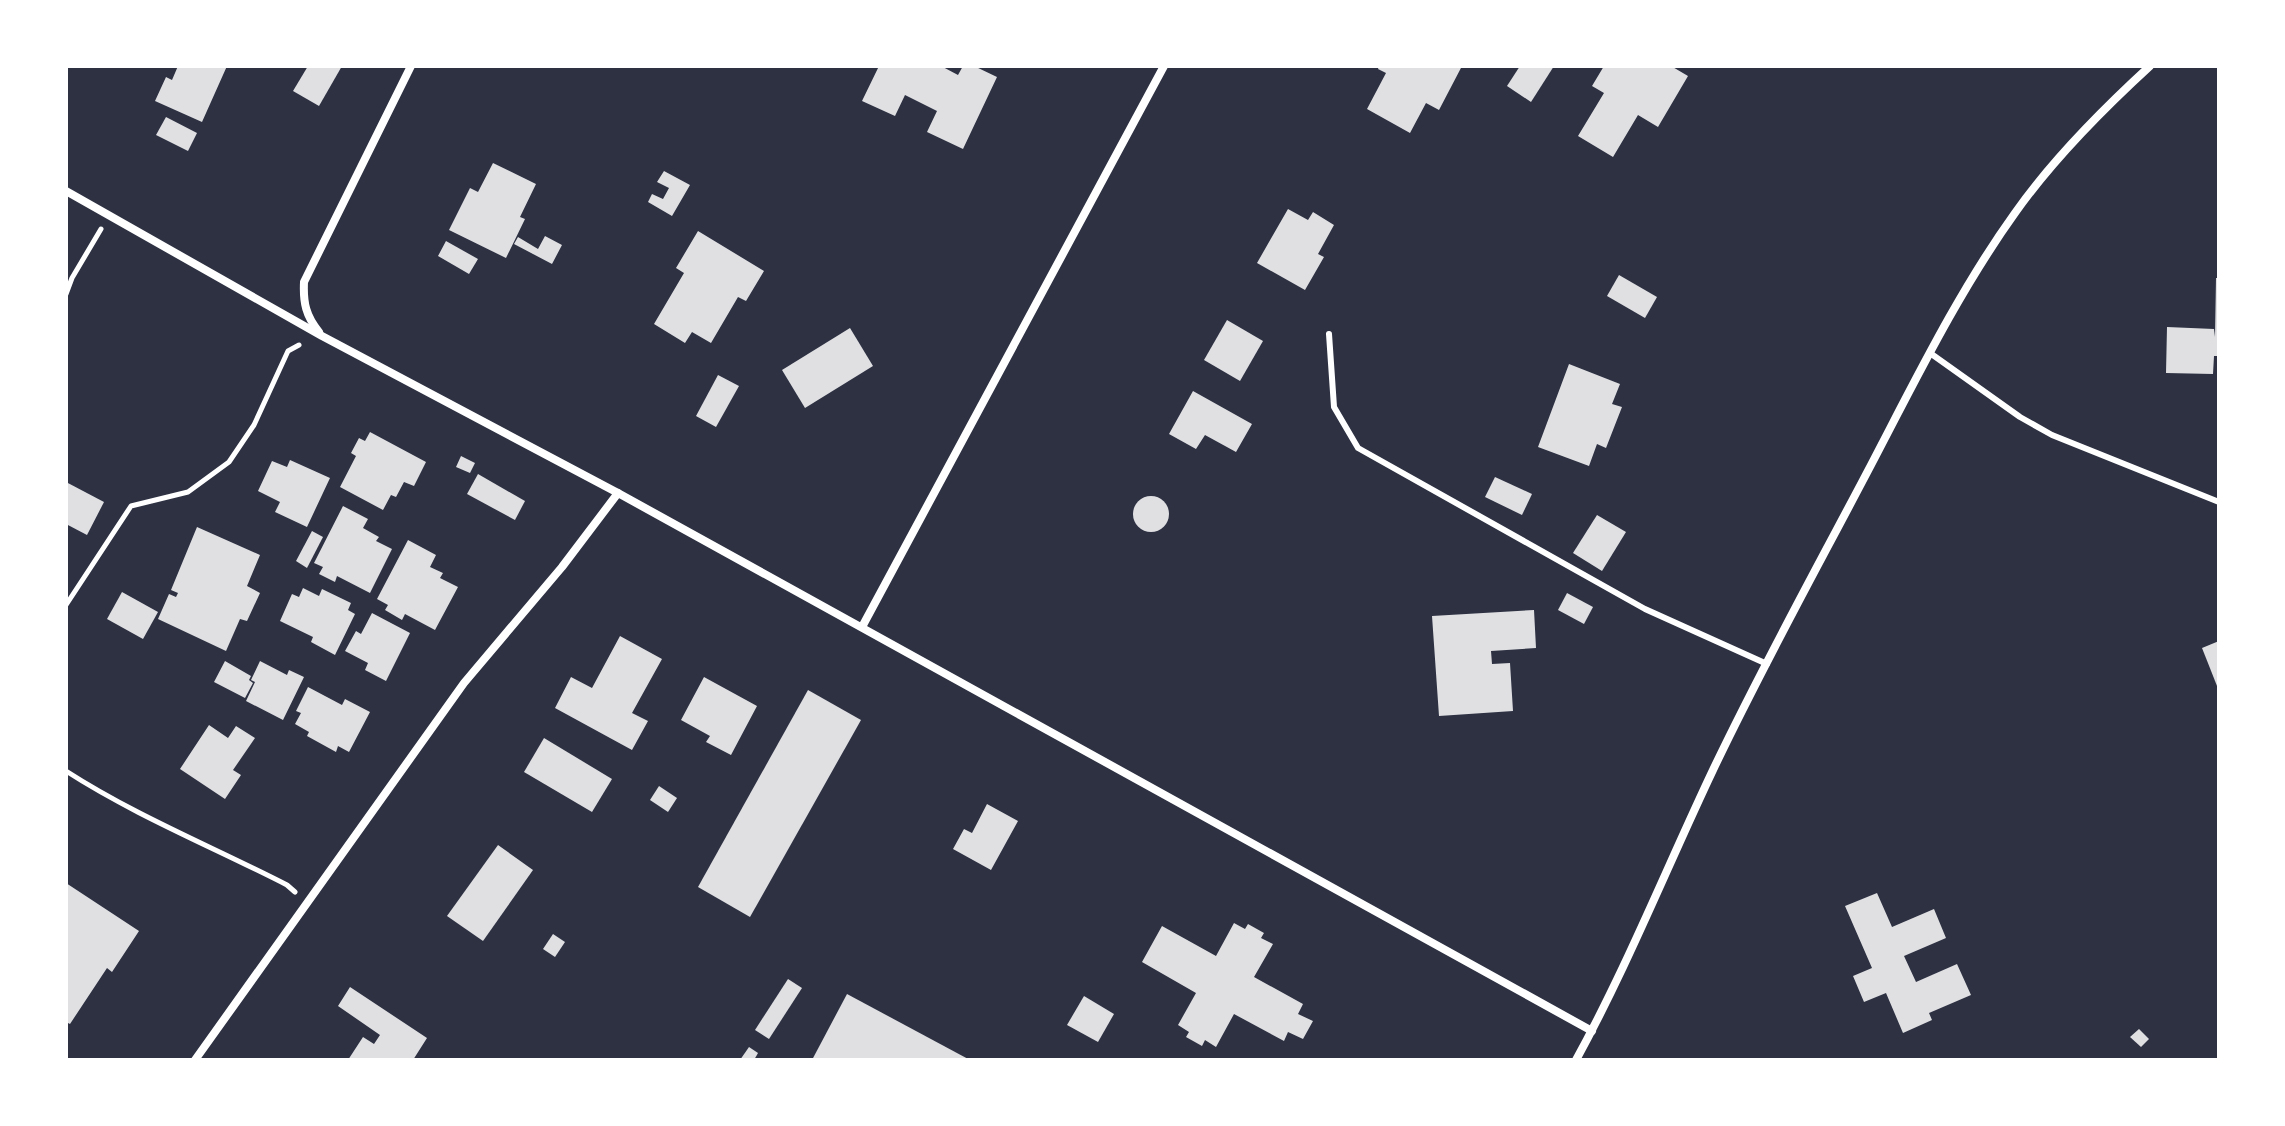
<svg xmlns="http://www.w3.org/2000/svg" width="2285" height="1126" viewBox="0 0 2285 1126" font-family="'Exo 2',sans-serif">
<rect width="100%" height="100%" fill="#2d3142"/>
<g fill="#e0e0e3">
<path d="M 178,66 L 227,66 L 202,122 L 155,101 L 166,77 L 172,80 Z"/>
<path d="M 308,66 L 342,66 L 319,106 L 293,91 Z"/>
<path d="M 879,66 L 941,66 L 958,75 L 963,66 L 974,66 L 997,77 L 963,149 L 927,132 L 937,111 L 905,95 L 895,116 L 862,101 Z"/>
<path d="M 1379,66 L 1462,66 L 1439,110 L 1426,103 L 1410,133 L 1367,109 L 1386,73 L 1378,69 Z"/>
<path d="M 1520,66 L 1554,66 L 1531,102 L 1507,86 Z"/>
<path d="M 1604,66 L 1671,66 L 1688,76 L 1658,127 L 1638,115 L 1613,157 L 1578,136 L 1604,93 L 1592,86 Z"/>
<path d="M 166,117 L 197,133 L 188,151 L 156,135 Z"/>
<path d="M 493,163 L 536,184 L 520,217 L 525,219 L 506,258 L 449,230 L 470,188 L 478,192 Z"/>
<path d="M 664,171 L 690,185 L 672,216 L 648,202 L 652,194 L 663,199 L 669,188 L 657,182 Z"/>
<path d="M 1288,209 L 1308,220 L 1313,212 L 1334,225 L 1318,254 L 1324,257 L 1305,290 L 1257,263 Z"/>
<path d="M 698,231 L 764,271 L 746,301 L 738,297 L 711,343 L 692,332 L 685,343 L 654,324 L 684,273 L 676,268 Z"/>
<path d="M 545,236 L 562,245 L 552,264 L 514,244 L 518,237 L 538,249 Z"/>
<path d="M 446,241 L 478,259 L 469,274 L 438,256 Z"/>
<path d="M 1619,275 L 1657,297 L 1645,318 L 1607,296 Z"/>
<path d="M 2216,278 L 2219,278 L 2219,356 L 2214,356 L 2213,374 L 2166,373 L 2167,327 L 2214,329 L 2215,337 Z"/>
<path d="M 1227,320 L 1263,341 L 1240,381 L 1204,360 Z"/>
<path d="M 850,328 L 873,366 L 805,408 L 782,370 Z"/>
<path d="M 1569,364 L 1620,384 L 1612,404 L 1622,407 L 1606,448 L 1597,444 L 1589,466 L 1538,447 Z"/>
<path d="M 718,375 L 739,386 L 716,427 L 696,416 Z"/>
<path d="M 1193,391 L 1252,424 L 1236,452 L 1205,435 L 1196,449 L 1169,434 Z"/>
<path d="M 370,432 L 426,462 L 414,486 L 404,482 L 396,497 L 391,495 L 383,510 L 340,487 L 356,456 L 351,453 L 359,438 L 365,441 Z"/>
<path d="M 461,456 L 475,463 L 470,473 L 456,467 Z"/>
<path d="M 290,460 L 330,478 L 307,527 L 275,512 L 280,502 L 258,491 L 272,461 L 287,467 Z"/>
<path d="M 478,474 L 525,501 L 515,520 L 467,494 Z"/>
<path d="M 1495,477 L 1532,494 L 1522,515 L 1485,497 Z"/>
<path d="M 66,482 L 104,502 L 87,535 L 66,524 Z"/>
<circle cx="1151" cy="514" r="18"/>
<path d="M 343,506 L 368,519 L 363,528 L 379,537 L 376,541 L 392,549 L 370,593 L 337,576 L 335,582 L 319,574 L 323,567 L 314,563 Z"/>
<path d="M 1597,515 L 1626,532 L 1602,571 L 1573,553 Z"/>
<path d="M 197,527 L 260,555 L 247,586 L 260,593 L 247,621 L 240,619 L 226,651 L 158,619 L 169,594 L 176,597 L 178,593 L 171,590 Z"/>
<path d="M 312,531 L 323,537 L 307,568 L 296,561 Z"/>
<path d="M 408,540 L 436,555 L 430,567 L 443,573 L 440,578 L 458,587 L 435,630 L 405,614 L 402,620 L 385,610 L 388,605 L 377,599 Z"/>
<path d="M 303,588 L 319,596 L 322,589 L 351,603 L 348,610 L 355,614 L 335,655 L 311,642 L 313,637 L 280,621 L 292,594 L 299,597 Z"/>
<path d="M 122,592 L 158,612 L 143,639 L 107,619 Z"/>
<path d="M 1567,593 L 1593,607 L 1584,624 L 1558,610 Z"/>
<path d="M 1534,610 L 1536,648 L 1491,651 L 1492,664 L 1510,663 L 1513,711 L 1439,716 L 1432,616 Z"/>
<path d="M 372,613 L 410,633 L 386,681 L 365,670 L 368,663 L 345,651 L 356,631 L 361,634 Z"/>
<path d="M 620,636 L 662,659 L 632,713 L 648,721 L 632,750 L 555,708 L 571,677 L 592,688 Z"/>
<path d="M 2219,641 L 2219,691 L 2202,648 Z"/>
<path d="M 225,661 L 251,676 L 249,680 L 253,683 L 245,698 L 214,682 Z"/>
<path d="M 260,661 L 287,675 L 289,670 L 304,677 L 283,720 L 246,701 L 255,682 L 251,680 Z"/>
<path d="M 704,677 L 757,706 L 731,755 L 706,742 L 710,736 L 681,720 Z"/>
<path d="M 308,687 L 342,705 L 345,699 L 370,712 L 349,752 L 338,746 L 336,752 L 307,736 L 309,732 L 295,724 L 301,713 L 296,711 Z"/>
<path d="M 808,690 L 861,720 L 750,917 L 698,887 Z"/>
<path d="M 209,725 L 228,738 L 236,726 L 255,738 L 233,770 L 241,775 L 225,799 L 180,769 Z"/>
<path d="M 544,738 L 612,779 L 592,812 L 524,772 Z"/>
<path d="M 659,786 L 677,798 L 668,812 L 650,800 Z"/>
<path d="M 987,804 L 1018,821 L 991,870 L 953,849 L 964,829 L 972,833 Z"/>
<path d="M 498,845 L 533,870 L 483,941 L 447,916 Z"/>
<path d="M 66,883 L 139,931 L 112,972 L 107,968 L 70,1024 L 66,1022 Z"/>
<path d="M 1877,893 L 1892,927 L 1934,909 L 1946,938 L 1904,956 L 1916,982 L 1957,964 L 1971,995 L 1929,1013 L 1932,1020 L 1903,1033 L 1886,993 L 1864,1002 L 1853,976 L 1872,968 L 1845,906 Z"/>
<path d="M 1234,923 L 1245,929 L 1248,924 L 1264,933 L 1261,938 L 1273,944 L 1254,977 L 1303,1004 L 1298,1014 L 1313,1021 L 1303,1039 L 1288,1032 L 1284,1041 L 1234,1014 L 1216,1047 L 1205,1040 L 1202,1046 L 1186,1037 L 1189,1032 L 1178,1025 L 1196,993 L 1142,962 L 1162,926 L 1216,956 Z"/>
<path d="M 553,934 L 565,942 L 555,957 L 543,949 Z"/>
<path d="M 788,979 L 802,988 L 769,1039 L 755,1030 Z"/>
<path d="M 350,987 L 427,1038 L 413,1060 L 348,1060 L 363,1037 L 374,1044 L 380,1035 L 338,1006 Z"/>
<path d="M 847,994 L 970,1060 L 812,1060 Z"/>
<path d="M 1084,996 L 1114,1014 L 1098,1042 L 1067,1025 Z"/>
<path d="M 2139,1029 L 2149,1039 L 2141,1047 L 2130,1037 Z"/>
<path d="M 749,1047 L 758,1053 L 754,1060 L 740,1060 Z"/>
</g>
<g fill="none" stroke-linecap="round" stroke-linejoin="round">
<g stroke="#fff" stroke-width="5">
<path d="M 66,294 L 72,278 L 101,229"/>
<path d="M 66,605 L 131,506 L 188,492 L 229,462 L 254,425 L 288,351 L 299,345"/>
<path d="M 66,771 C 136,816 213,847 287,885 L 295,892"/>
</g>
<g stroke="#fff" stroke-width="6">
<path d="M 1329,334 L 1334,407 L 1358,448 L 1645,609 L 1767,664"/>
<path d="M 1930,353 L 2020,417 L 2052,435 L 2219,502"/>
</g>
<g stroke="#fff" stroke-width="8">
<path d="M 66,191 L 322,336 L 618,493 L 1592,1031"/>
<path d="M 319,332 C 306,316 303,303 304,282 L 411,66"/>
<path d="M 862,627 L 1164,66"/>
<path d="M 195,1060 L 464,683 L 562,567 L 618,493"/>
<path d="M 1576,1060 C 1627,967 1667,867 1713,770 C 1762,667 1818,566 1871,465 C 1916,379 1959,291 2015,213 C 2053,159 2102,110 2150,66"/>
</g>
</g>
<rect width="2285" height="1126" fill="none" stroke="#ffffff" stroke-width="136"/>
</svg>
